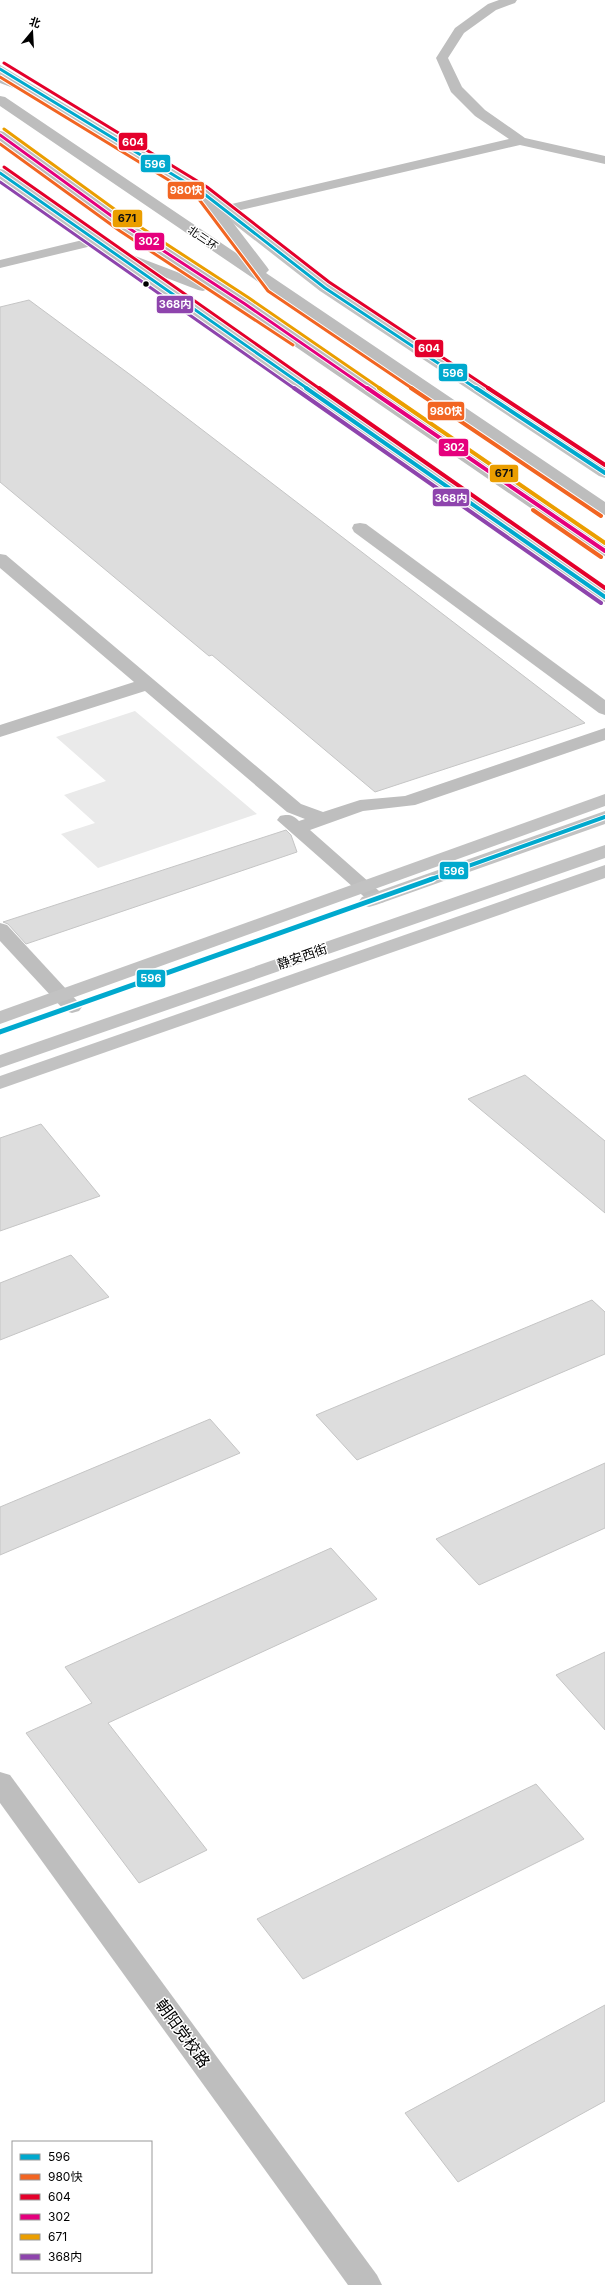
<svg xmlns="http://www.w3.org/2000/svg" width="605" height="2285" viewBox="0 0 605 2285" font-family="Inter,'Noto Sans SC',sans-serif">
<rect width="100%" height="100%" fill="#fff"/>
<path fill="#eaeaea" d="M 135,711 L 257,814 L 98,868 L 61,834 L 95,823 L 64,795 L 106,781 L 56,737 Z"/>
<g fill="#ddd" stroke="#c5c5c5">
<path d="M 29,300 L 132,376 L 585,723 L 375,792 L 212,655 L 209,656 L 0,482 L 0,307 Z"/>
<path d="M 286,830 L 291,835 L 297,852 L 26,944 L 8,924 L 3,922 Z"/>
<path d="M 525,1075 L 605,1141 L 605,1213 L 468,1099 Z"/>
<path d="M 41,1124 L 100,1196 L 0,1231 L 0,1138 Z"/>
<path d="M 71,1255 L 109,1297 L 0,1340 L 0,1283 Z"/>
<path d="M 592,1300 L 605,1312 L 605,1354 L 357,1460 L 316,1415 Z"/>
<path d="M 210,1419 L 240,1453 L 0,1555 L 0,1507 Z"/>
<path d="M 605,1463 L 605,1528 L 479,1585 L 436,1539 Z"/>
<path d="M 331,1548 L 377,1599 L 108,1723 L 207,1850 L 139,1883 L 26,1733 L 92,1703 L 65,1667 Z"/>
<path d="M 605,1652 L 605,1730 L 556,1675 Z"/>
<path d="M 536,1784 L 584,1839 L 303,1979 L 257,1919 Z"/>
<path d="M 605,2005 L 605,2101 L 458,2182 L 405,2113 Z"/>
</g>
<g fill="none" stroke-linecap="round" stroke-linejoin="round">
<g fill="#bebebe" fill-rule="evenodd">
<path d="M 499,0 L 517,0 L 515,3 L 496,10 L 464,33 L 448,58 L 462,87 L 485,110 L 525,138 L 605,156 L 605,164 L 520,145 L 224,214 L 219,213 L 217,210 L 219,207 L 509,139 L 475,116 L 451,92 L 436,58 L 455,28 L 488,4 Z"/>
<path d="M 95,237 L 102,241 L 100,244 L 0,268 L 0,260 Z"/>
<path d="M 360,523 L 366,524 L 605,700 L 605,715 L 599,713 L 354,532 L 352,528 L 354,524 Z"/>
<path d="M 0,554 L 6,555 L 301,804 L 323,812 L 360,800 L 405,796 L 605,728 L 605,740 L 415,805 L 363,811 L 310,830 L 387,898 L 384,902 L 377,904 L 370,902 L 277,820 L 280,816 C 289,814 293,815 299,821 L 305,819 L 287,812 L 145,691 L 0,737 L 0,725 L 134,682 L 0,568 Z"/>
<path d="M 0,923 L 7,925 L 79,1003 L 82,1007 L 79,1011 L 72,1013 L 65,1011 L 0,941 Z"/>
<path d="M 0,1772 L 10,1775 L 377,2275 L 382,2285 L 348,2285 L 0,1803 Z"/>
</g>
<g fill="#c2c2c2" fill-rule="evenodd">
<path d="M 0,65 L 208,190 L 330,285 L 605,466 L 605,478 L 599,476 L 320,291 L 198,196 L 0,75 Z"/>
<path d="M 0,169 L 5,170 L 605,589 L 605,602 L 599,601 L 0,179 Z"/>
<path d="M 605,794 L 605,806 L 0,1024 L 0,1011 Z"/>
<path d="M 605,811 L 605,824 L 376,905 L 369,907 L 362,905 L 359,901 L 362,897 Z"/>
<path d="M 605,845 L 605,858 L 0,1068 L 0,1055 Z"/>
<path d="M 605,865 L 605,878 L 0,1089 L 0,1076 Z"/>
</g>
<g fill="#bdbdbd" fill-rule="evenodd">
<path d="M 0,74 L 40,89 L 42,92 L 35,96 L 0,83 Z"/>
<path d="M 0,96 L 5,97 L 248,261 L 196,193 L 203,189 L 208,190 L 267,267 L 269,270 L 266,273 L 605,502 L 605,515 L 599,514 L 0,106 Z"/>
<path d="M 0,131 L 5,132 L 129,222 L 250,301 L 605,543 L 605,556 L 599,555 L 210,288 L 203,291 L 198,290 L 104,254 L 102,251 L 104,248 L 114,248 L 198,280 L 119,228 L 0,141 Z"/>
</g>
<g stroke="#fff" stroke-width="5">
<g id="bus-1-far2">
<path d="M 0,69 L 203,193 L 325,288 L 477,389"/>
<path d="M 0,173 L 308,389"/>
</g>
</g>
<g stroke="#fff" stroke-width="6">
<g id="bus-1-far1">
<path d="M 306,388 L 605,597"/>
<path d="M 476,388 L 605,473"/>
<path d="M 429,880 L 605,817"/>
</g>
</g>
<g stroke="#fff" stroke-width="8">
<path id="bus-1" d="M 0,1032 L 432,879"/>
</g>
<g stroke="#fff" stroke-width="5">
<g id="bus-2-far1">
<path d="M 0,77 L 198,198 L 268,291 L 413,389"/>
<path d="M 0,144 L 120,231 L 293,345"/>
</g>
</g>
<g stroke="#fff" stroke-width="6">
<g id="bus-2">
<path d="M 411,388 L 601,516"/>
<path d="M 533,510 L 601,557"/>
</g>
</g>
<g stroke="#fff" stroke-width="5">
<g id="bus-3-far1">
<path d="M 4,63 L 207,187 L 329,282 L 490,389"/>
<path d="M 4,167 L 320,389"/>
</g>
</g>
<g stroke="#fff" stroke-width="6">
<g id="bus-3">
<path d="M 319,388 L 605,588"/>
<path d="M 488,388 L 605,465"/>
</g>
</g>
<g stroke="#fff" stroke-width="5">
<path id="bus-4-far1" d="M 0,135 L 124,225 L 245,304 L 368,389"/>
</g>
<g stroke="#fff" stroke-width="6">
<path id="bus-4" d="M 367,388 L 605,551"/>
</g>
<g stroke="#fff" stroke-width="5">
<path id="bus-5-far1" d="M 4,129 L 128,219 L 249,298 L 381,389"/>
</g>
<g stroke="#fff" stroke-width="6">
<path id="bus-5" d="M 379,388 L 605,543"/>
</g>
<g stroke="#fff" stroke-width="5">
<path id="bus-6-far1" d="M 0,182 L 295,389"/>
</g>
<g stroke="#fff" stroke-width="6">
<path id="bus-6" d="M 294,388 L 601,603"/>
</g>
<use href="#bus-1-far2" stroke="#00a9ce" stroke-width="3"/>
<use href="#bus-1-far1" stroke="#00a9ce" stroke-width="4"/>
<use href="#bus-1" stroke="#00a9ce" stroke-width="5"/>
<use href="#bus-2-far1" stroke="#f26522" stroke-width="3"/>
<use href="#bus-2" stroke="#f26522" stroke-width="4"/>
<use href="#bus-3-far1" stroke="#e4002b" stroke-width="3"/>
<use href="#bus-3" stroke="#e4002b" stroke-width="4"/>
<use href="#bus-4-far1" stroke="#e5007d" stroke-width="3"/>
<use href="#bus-4" stroke="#e5007d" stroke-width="4"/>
<use href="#bus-5-far1" stroke="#eb9e00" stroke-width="3"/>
<use href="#bus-5" stroke="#eb9e00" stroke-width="4"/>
<use href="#bus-6-far1" stroke="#8e44ad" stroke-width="3"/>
<use href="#bus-6" stroke="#8e44ad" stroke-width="4"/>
</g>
<circle fill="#000" stroke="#fff" stroke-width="1.5" cx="146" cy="284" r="3.5"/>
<g text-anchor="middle" stroke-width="3" stroke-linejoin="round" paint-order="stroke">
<g font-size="11" fill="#000" stroke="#fff">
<text transform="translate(203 238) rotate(34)" y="4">北三环</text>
</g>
<g font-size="13" fill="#000" stroke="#fff">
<text transform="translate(302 956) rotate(-19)" y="5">静安西街</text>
</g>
<g font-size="16" fill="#000" stroke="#fff">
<text transform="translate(183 2033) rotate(54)" y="6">朝阳党校路</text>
</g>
</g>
<g stroke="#fff" stroke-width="1.5">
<rect x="118" y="132" width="30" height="19" rx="4" fill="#e4002b"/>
<rect x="140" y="154" width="31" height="19" rx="4" fill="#00a9ce"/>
<rect x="167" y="181" width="38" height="19" rx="4" fill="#f26522"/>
<rect x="112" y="209" width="31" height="19" rx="4" fill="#eb9e00"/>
<rect x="134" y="232" width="31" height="19" rx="4" fill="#e5007d"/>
<rect x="156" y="295" width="38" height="19" rx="4" fill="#8e44ad"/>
<rect x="414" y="339" width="30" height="19" rx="4" fill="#e4002b"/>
<rect x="438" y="363" width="30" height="19" rx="4" fill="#00a9ce"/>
<rect x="427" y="401" width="38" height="20" rx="4" fill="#f26522"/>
<rect x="438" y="438" width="31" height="19" rx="4" fill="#e5007d"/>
<rect x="489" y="464" width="30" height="19" rx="4" fill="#eb9e00"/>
<rect x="432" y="488" width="38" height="19" rx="4" fill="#8e44ad"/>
<rect x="439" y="861" width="30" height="19" rx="4" fill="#00a9ce"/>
<rect x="136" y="969" width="30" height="19" rx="4" fill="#00a9ce"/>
</g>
<g font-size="11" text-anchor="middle" font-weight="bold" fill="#fff">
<text x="133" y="146">604</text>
<text x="155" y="168">596</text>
<text x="186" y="194">980快</text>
<text x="149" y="245">302</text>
<text x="175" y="308">368内</text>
<text x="429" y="352">604</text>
<text x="453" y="377">596</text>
<text x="446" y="415">980快</text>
<text x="454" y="451">302</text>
<text x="451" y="502">368内</text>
<text x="454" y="875">596</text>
<text x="151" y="982">596</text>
</g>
<g font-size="11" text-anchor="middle" font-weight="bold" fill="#111">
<text x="127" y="222">671</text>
<text x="504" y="477">671</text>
</g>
<rect x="12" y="2141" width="140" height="132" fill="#ffffff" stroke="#999999"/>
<rect x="20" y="2154" width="20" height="6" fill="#00a9ce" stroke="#999999"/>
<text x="48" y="2161" font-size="12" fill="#000000">596</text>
<rect x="20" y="2174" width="20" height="6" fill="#f26522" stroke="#999999"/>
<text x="48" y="2181" font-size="12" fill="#000000">980快</text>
<rect x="20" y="2194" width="20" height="6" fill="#e4002b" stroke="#999999"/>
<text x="48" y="2201" font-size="12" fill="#000000">604</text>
<rect x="20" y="2214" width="20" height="6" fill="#e5007d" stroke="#999999"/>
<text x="48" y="2221" font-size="12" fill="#000000">302</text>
<rect x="20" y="2234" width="20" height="6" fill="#eb9e00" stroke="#999999"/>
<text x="48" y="2241" font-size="12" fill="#000000">671</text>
<rect x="20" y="2254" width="20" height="6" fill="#8e44ad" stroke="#999999"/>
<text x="48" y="2261" font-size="12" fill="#000000">368内</text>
<g transform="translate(32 32) rotate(18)" stroke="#ffffff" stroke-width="3" paint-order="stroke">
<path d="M0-3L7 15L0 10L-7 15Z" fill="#000000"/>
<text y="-6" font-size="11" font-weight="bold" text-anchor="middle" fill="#000000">北</text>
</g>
</svg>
